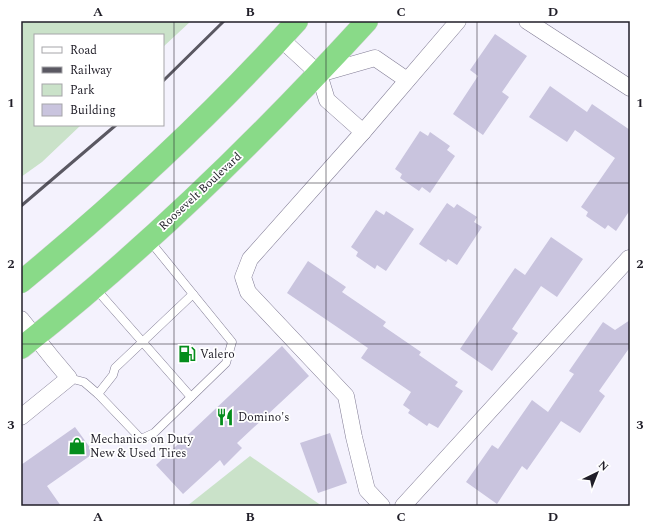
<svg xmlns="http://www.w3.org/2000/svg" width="651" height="527" viewBox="0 0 651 527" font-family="Spectral,serif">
<rect width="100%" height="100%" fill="#f4f2fd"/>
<g fill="#cae2c9">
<path d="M 21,21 L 191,21 L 163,47 L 163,35 L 35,35 L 35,125 L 81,125 L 42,162 L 21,177 Z"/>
<path d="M 250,456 L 322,506 L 187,506 Z"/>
</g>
<g fill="#c9c4de">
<path d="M 495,34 L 527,56 L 502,92 L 509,97 L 483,135 L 453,114 L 478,76 L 470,70 Z"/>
<path d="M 550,86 L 587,112 L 592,104 L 630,130 L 630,210 L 616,231 L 608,225 L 605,229 L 586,216 L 588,212 L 581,207 L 615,158 L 575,130 L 567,142 L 529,117 Z"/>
<path d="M 420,131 L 428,136 L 430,132 L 450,146 L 447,150 L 455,156 L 430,193 L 422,187 L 419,191 L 400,178 L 402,174 L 395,169 Z"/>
<path d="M 447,203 L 454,208 L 457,204 L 477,217 L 474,222 L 482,227 L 457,265 L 448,259 L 446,262 L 419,244 Z"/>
<path d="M 376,210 L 384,215 L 386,211 L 414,229 L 386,271 L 377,265 L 375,269 L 356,256 L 358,252 L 351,247 Z"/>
<path d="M 551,237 L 583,259 L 557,297 L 541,286 L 512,329 L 518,333 L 492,371 L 460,349 L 515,268 L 525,275 Z"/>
<path d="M 308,261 L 346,287 L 342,292 L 386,322 L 383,326 L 421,352 L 419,355 L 458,382 L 455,386 L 463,391 L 438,428 L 429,423 L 427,426 L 408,413 L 410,410 L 403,405 L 411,392 L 361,358 L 368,348 L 287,293 Z"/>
<path d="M 630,320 L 630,347 L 599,391 L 605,396 L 580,433 L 561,421 L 527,470 L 522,466 L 497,504 L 466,482 L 492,445 L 498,449 L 532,400 L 548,412 L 574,374 L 569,371 L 603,322 L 615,330 Z"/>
<path d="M 282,346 L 309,376 L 237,443 L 242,448 L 224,466 L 220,460 L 183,494 L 156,465 Z"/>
<path d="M 75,427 L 94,453 L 47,486 L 61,506 L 21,506 L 21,465 Z"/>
<path d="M 330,433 L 347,483 L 318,493 L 300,443 Z"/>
</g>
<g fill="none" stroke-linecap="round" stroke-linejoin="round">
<g stroke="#827d95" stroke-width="9">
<g id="lane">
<path d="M 95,288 L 191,397"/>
<path d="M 69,378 L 84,382 L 98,394 L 141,439 L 154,433 L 226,363 L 232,342 L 149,240"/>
<path d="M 98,394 L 113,375 L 115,368 L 193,294"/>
</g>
</g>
<g stroke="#827d95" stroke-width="17">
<g id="street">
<path d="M 527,21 L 630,88"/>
<path d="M 281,39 L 319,74 L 327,100 L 363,132"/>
<path d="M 319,74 L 375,58 L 407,80"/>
<path d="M 21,319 L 53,359 L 69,378 L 21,417"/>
<path d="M 382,506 L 367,490 L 354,437 L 346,396 L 248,292 L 243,277 L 250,259 L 363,132 L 458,21"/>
<path d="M 403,506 L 629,258"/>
</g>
</g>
<g stroke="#d2d2d4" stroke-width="23">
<g id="highway">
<path d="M 21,282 C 119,201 212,115 297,21"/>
<path d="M 21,348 C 146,249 260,138 367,21"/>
</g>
</g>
<use href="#lane" stroke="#fff" stroke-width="8"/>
<use href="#street" stroke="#fff" stroke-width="16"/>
<use href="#highway" stroke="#89da88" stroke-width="22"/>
<g stroke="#5a5862" stroke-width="3">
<path d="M 163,81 L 224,21"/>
<path d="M 21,206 L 116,125"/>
</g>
</g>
<path fill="none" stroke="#201e28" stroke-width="1" stroke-opacity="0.55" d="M 174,21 L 174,506M 326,21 L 326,506M 477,21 L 477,506M 21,183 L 630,183M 21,344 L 630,344"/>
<defs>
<g id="fuel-bare" transform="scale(1.38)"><path d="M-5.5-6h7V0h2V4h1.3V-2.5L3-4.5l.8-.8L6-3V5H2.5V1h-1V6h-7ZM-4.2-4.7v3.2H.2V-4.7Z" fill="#048d1c" stroke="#fff" stroke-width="2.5" paint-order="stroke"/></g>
<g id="restaurant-bare" transform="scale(1.38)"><path d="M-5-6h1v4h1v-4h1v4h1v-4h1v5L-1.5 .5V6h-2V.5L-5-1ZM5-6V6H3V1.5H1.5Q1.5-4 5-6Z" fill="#048d1c" stroke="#fff" stroke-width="2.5" paint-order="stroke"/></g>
<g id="shop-bare" transform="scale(1.38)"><path d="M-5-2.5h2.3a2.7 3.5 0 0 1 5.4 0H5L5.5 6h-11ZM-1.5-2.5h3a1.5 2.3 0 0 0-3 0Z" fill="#048d1c" stroke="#fff" stroke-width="2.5" paint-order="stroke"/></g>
</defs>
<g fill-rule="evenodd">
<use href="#fuel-bare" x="187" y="354"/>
<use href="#restaurant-bare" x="225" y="417"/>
<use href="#shop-bare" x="77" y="446"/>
</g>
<g text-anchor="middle" stroke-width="3.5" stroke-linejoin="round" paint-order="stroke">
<g font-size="12" fill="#201e28" stroke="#fff">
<text transform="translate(200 191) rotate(-43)" y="4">Roosevelt Boulevard</text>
</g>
<g font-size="12" fill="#201e28" stroke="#fff" text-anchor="start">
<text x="200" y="358">Valero</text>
<text x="238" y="421">Domino's</text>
<text x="90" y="443">Mechanics on Duty<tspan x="90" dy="14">New &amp; Used Tires</tspan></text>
</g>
</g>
<rect width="651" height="527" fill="none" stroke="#ffffff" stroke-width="44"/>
<rect x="34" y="34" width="130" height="92" fill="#ffffff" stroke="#a6a5a9"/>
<rect x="42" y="47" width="20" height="6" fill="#ffffff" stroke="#a6a5a9"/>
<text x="70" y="54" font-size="12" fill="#201e28">Road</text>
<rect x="42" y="67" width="20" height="6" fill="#5a5862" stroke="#a6a5a9"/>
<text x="70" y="74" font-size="12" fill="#201e28">Railway</text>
<rect x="42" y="84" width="20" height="12" fill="#cae2c9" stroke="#a6a5a9"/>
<text x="70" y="94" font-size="12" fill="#201e28">Park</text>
<rect x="42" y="104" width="20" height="12" fill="#c9c4de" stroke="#a6a5a9"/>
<text x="70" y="114" font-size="12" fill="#201e28">Building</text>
<g transform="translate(597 473) rotate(43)" stroke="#ffffff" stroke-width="3" paint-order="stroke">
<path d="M0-3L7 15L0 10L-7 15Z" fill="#201e28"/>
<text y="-6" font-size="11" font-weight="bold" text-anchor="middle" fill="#201e28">N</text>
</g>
<rect x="22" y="22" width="607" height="483" fill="none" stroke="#201e28" stroke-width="1.5"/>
<g font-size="13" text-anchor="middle" font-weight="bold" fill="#201e28">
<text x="98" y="16">A</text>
<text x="250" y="16">B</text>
<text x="401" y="16">C</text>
<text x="553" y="16">D</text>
<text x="11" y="107">1</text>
<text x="640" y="107">1</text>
<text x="11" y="268">2</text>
<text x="640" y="268">2</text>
<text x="11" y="429">3</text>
<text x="640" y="429">3</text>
<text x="98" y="521">A</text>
<text x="250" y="521">B</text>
<text x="401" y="521">C</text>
<text x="553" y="521">D</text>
</g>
</svg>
